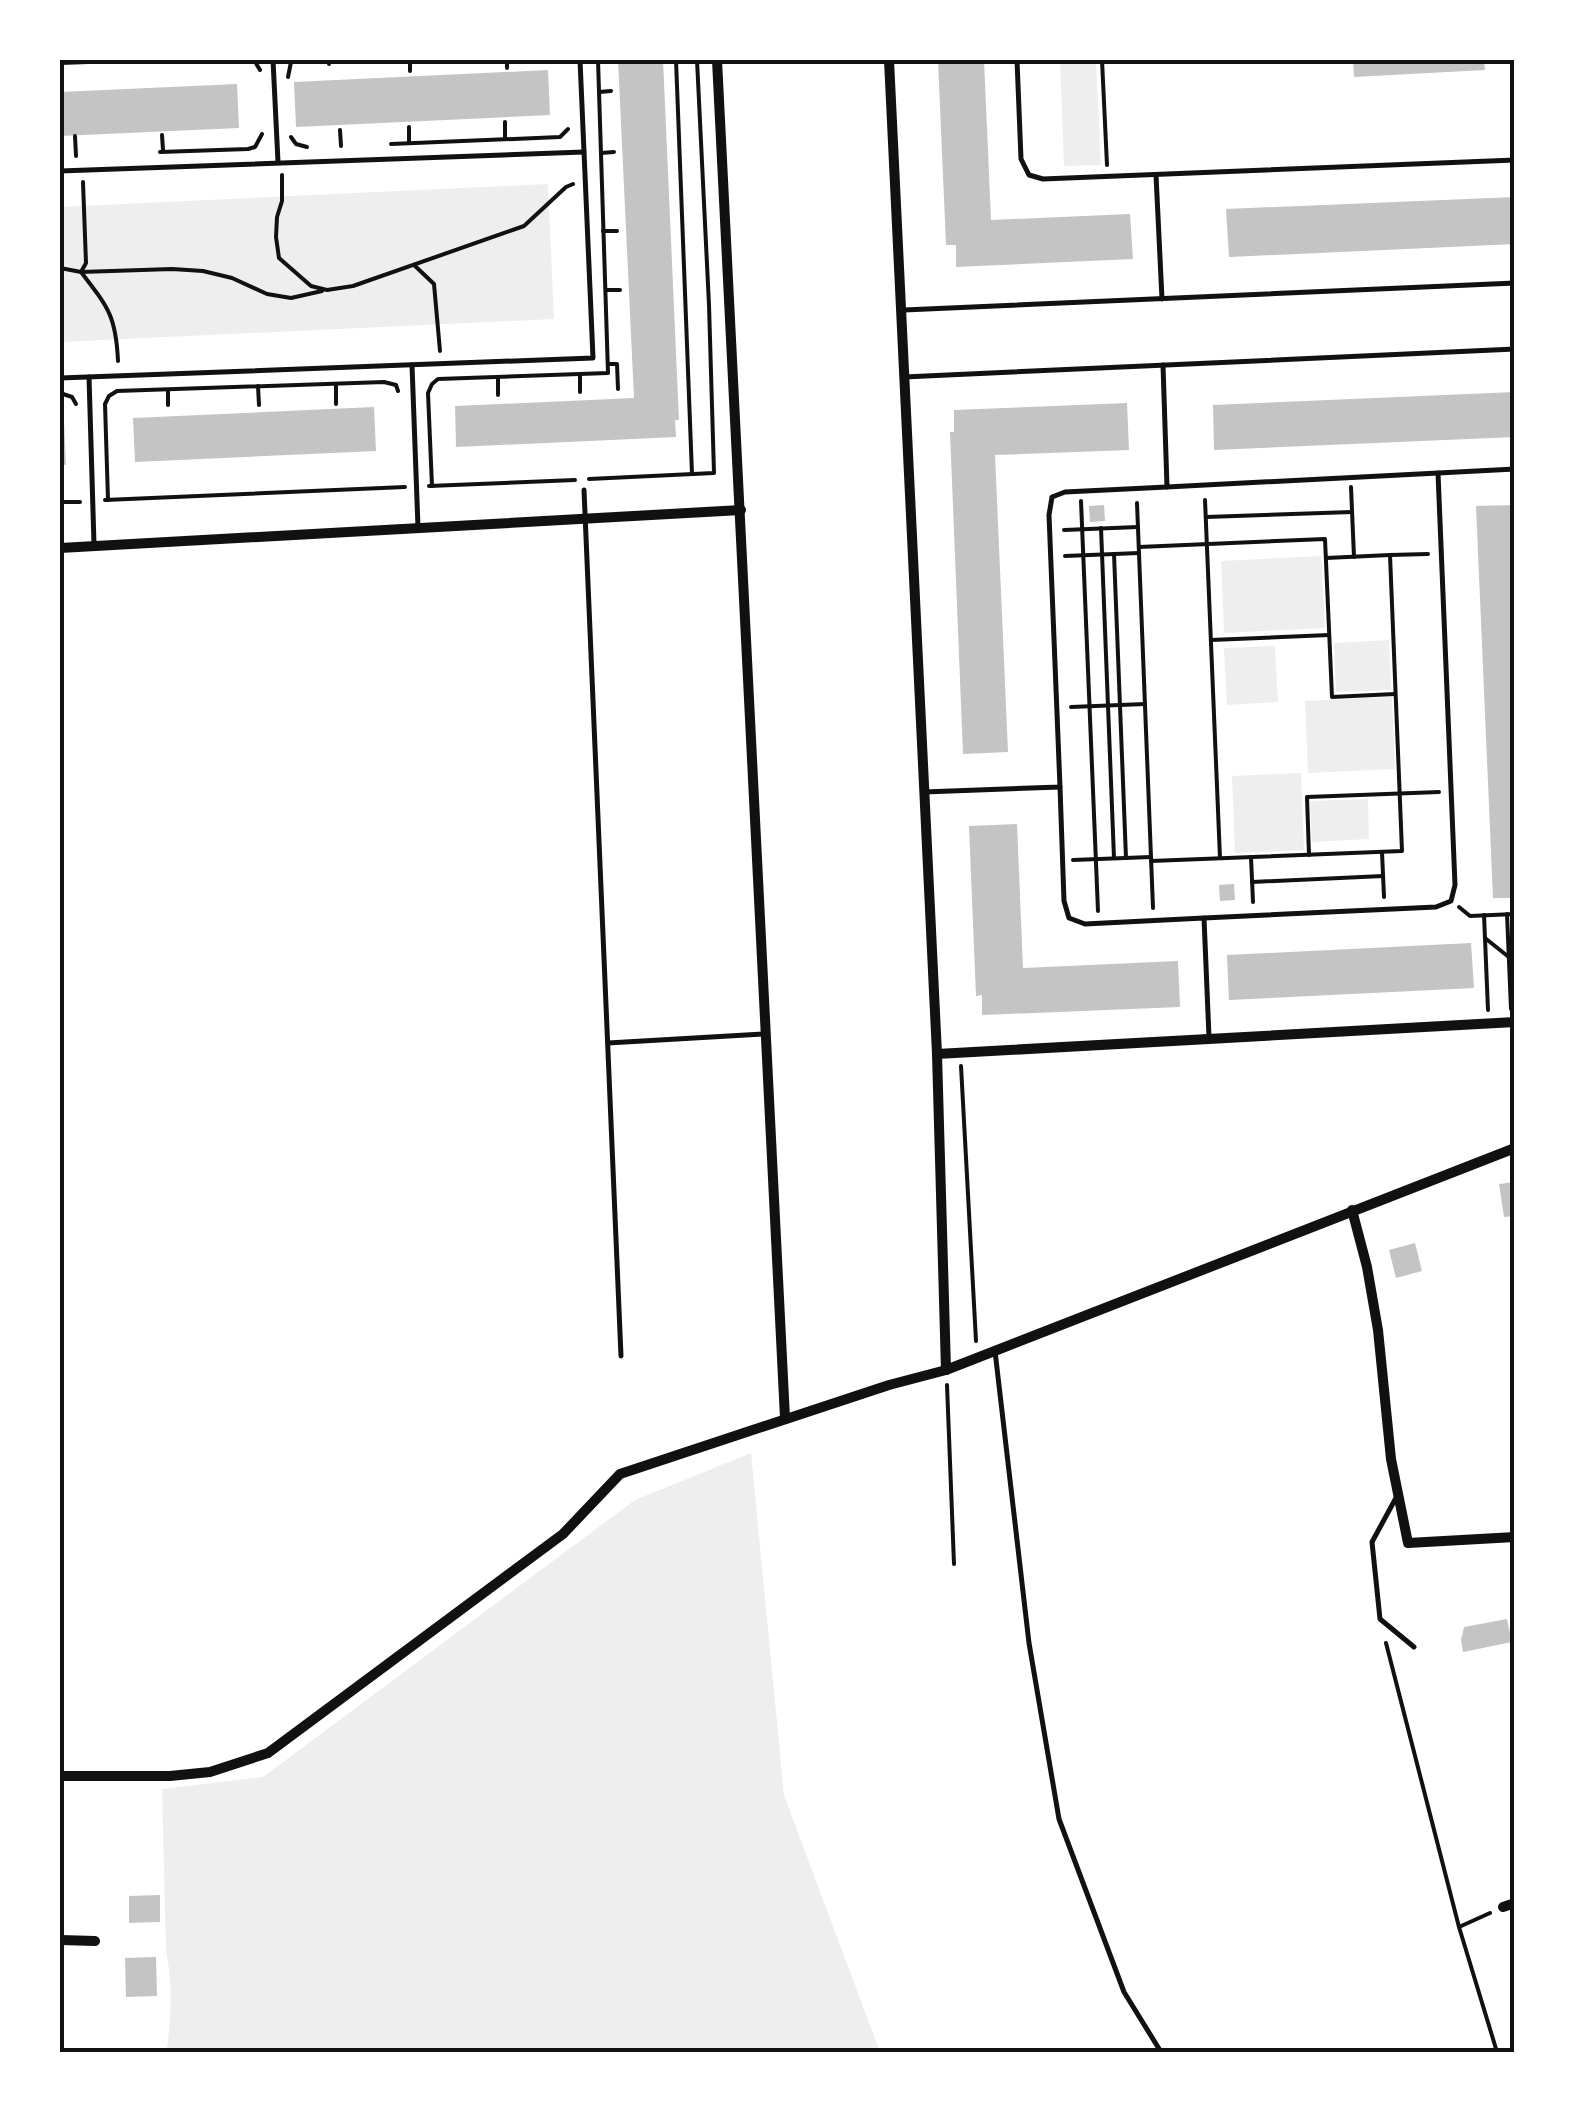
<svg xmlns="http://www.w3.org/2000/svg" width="1575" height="2112" viewBox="0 0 1575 2112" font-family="'Nunito Sans',sans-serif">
<rect width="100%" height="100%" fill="#fff"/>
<g fill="#eee">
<path d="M 1060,60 L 1096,60 L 1101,165 L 1064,166 Z"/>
<path d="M 548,184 L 554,319 L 60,342 L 60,207 Z"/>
<path d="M 1321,556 L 1325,628 L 1224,633 L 1221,561 Z"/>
<path d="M 1389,640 L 1391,690 L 1336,692 L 1334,643 Z"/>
<path d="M 1275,646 L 1278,702 L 1227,705 L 1224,648 Z"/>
<path d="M 1392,697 L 1395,769 L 1308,773 L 1305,701 Z"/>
<path d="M 1301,773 L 1304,850 L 1235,853 L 1232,776 Z"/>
<path d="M 1368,799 L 1369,839 L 1312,842 L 1310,801 Z"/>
<path d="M 751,1453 L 784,1795 L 880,2052 L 160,2052 L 167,2049 C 171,2015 173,1985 166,1951 L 162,1789 L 263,1777 L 635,1500 Z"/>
</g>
<g fill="#c4c4c4">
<path d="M 618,60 L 663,60 L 679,420 L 675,420 L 676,437 L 456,447 L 455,406 L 634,398 Z"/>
<path d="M 938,60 L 984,60 L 991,220 L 1130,214 L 1133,259 L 956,267 L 956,245 L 946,245 Z"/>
<path d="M 1353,60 L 1484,60 L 1485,70 L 1354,77 Z"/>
<path d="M 548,70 L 550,115 L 296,127 L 294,82 Z"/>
<path d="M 237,84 L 239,128 L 60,136 L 60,92 Z"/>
<path d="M 1515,197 L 1515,244 L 1229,257 L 1226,209 Z"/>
<path d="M 1515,392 L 1515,437 L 1214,450 L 1213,405 Z"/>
<path d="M 1127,403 L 1129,450 L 995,455 L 1008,752 L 963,754 L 950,432 L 954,432 L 954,410 Z"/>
<path d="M 374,407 L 376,451 L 135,462 L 133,418 Z"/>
<path d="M 64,421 L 66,465 L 60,465 L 60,422 Z"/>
<path d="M 1104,505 L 1105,521 L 1090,522 L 1089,506 Z"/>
<path d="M 1515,505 L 1515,898 L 1493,898 L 1476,506 Z"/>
<path d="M 1017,824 L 1023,968 L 1178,961 L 1180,1007 L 982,1015 L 982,995 L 976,996 L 969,826 Z"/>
<path d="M 1234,884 L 1235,900 L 1220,901 L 1219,885 Z"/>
<path d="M 1471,943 L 1474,988 L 1229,1000 L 1227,955 Z"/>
<path d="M 1515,1182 L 1515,1216 L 1504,1217 L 1499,1184 Z"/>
<path d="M 1415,1243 L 1422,1271 L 1396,1278 L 1389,1250 Z"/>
<path d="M 1507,1619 L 1512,1642 L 1463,1652 L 1461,1640 L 1464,1627 Z"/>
<path d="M 160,1895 L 160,1922 L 129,1923 L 129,1896 Z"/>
<path d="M 156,1957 L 157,1996 L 126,1997 L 125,1958 Z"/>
</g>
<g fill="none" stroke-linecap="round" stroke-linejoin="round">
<g stroke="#111" stroke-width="4">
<path d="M 254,60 L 260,70"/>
<path d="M 329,60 L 329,64"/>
<path d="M 410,60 L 410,71"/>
<path d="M 507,60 L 507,68"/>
<path d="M 676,60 L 692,474"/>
<path d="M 1102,60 L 1107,165"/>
<path d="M 60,63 L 145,60"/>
<path d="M 288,77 L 291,62 L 294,60"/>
<path d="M 599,92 L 611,91"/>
<path d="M 505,122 L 505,137"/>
<path d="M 409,127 L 409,143"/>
<path d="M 340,130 L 341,146"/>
<path d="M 162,135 L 163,150"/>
<path d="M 75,136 L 76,156"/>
<path d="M 291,137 L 296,144 L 307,147"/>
<path d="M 391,144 L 560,137 L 568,129"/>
<path d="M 160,152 L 248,149 L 255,147 L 262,134"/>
<path d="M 601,153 L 614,152"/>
<path d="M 282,175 L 282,201 L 277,217 L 276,237 L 279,258 L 311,286 L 327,290 L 353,286 L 524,226 L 566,187 L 573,184"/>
<path d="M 83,182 L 86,263 L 81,272 C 108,307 116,316 118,361"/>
<path d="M 603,231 L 617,231"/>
<path d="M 414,265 L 434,284 L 440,351"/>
<path d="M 60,268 L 81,272 L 172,269 L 203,271 L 232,278 L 267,294 L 291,298 L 322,291"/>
<path d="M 606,290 L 620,290"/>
<path d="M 608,364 L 617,364 L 618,389"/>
<path d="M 580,374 L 580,392"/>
<path d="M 498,377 L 498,395"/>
<path d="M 336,384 L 336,404"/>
<path d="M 258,386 L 259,405"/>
<path d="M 168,390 L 168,405"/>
<path d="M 60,393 L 72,397 L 76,404"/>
<path d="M 589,479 L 714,473 L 709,305 L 697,60"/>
<path d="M 429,486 L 575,480"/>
<path d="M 432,486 L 428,393 L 432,384 L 438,379 L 608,373 L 598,60"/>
<path d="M 1351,487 L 1354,557"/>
<path d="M 105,500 L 405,487"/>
<path d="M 108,500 L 105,404 L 109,396 L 117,391 L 384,382 L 396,385 L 398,391"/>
<path d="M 1205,500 L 1220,858"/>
<path d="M 1081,501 L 1098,911"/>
<path d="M 60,502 L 80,502"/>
<path d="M 1137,503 L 1153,908"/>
<path d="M 1206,517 L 1352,512"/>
<path d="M 1101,528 L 1114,858"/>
<path d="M 1064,530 L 1138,527"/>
<path d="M 1139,547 L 1325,539 L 1332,697 L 1395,694"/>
<path d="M 1114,554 L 1126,858"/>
<path d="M 1065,556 L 1139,553"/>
<path d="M 1326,558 L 1390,555"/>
<path d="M 1211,640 L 1329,635"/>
<path d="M 1071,707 L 1145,704"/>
<path d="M 1382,852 L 1384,897"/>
<path d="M 1309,855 L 1307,797 L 1439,792"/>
<path d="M 1251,857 L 1253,902"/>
<path d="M 1073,860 L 1151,857"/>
<path d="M 1151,861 L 1402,851 L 1390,555 L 1428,554"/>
<path d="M 1252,882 L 1383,876"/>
<path d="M 1459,907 L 1470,916 L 1515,914"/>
<path d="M 1507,914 L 1511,1009"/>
<path d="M 1484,915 L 1488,1010"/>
<path d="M 1485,938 L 1515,962"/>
<path d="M 961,1066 L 976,1341"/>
<path d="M 947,1385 L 954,1564"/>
<path d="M 1386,1643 L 1459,1927"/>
<path d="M 1490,1913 L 1459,1927 L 1497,2052"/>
</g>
<g stroke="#111" stroke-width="5">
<path d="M 273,60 L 278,162"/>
<path d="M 1017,60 L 1021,159 L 1029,175 L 1043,179 L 1515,160"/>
<path d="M 60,171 L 584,152"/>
<path d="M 1156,175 L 1162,299"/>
<path d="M 904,310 L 1515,283"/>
<path d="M 412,365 L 418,527"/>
<path d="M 1163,365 L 1167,487 L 1515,469"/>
<path d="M 89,377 L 94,544"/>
<path d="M 904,377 L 1515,349"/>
<path d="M 60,378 L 593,358 L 580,60"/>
<path d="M 584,490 L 621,1356"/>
<path d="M 1060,787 L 1064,901 L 1069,918 L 1085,924 L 1204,918 L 1209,1037"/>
<path d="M 924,792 L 1060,787 L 1049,515 L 1052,497 L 1065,492 L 1167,487"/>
<path d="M 1204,918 L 1436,907 L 1451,901 L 1455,885 L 1438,473"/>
<path d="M 608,1043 L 763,1034"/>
<path d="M 995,1351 L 1029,1643 L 1059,1819 L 1124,1992 L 1161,2052"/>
<path d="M 1397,1496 L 1372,1542 L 1380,1619 L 1414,1647"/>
</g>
<g stroke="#111" stroke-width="10">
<path d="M 717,60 C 741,513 759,966 785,1418"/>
<path d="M 889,60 L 937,1054 L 946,1370"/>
<path d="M 60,548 L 741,510"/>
<path d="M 937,1054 L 1515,1022"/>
<path d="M 1352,1210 L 1367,1267 L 1378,1330 L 1391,1459 L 1408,1543 L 1515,1537"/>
<path d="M 60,1776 L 170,1776 L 210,1772 L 268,1753 L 563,1534 L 620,1474 L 889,1385 L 946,1370 L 1515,1148"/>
<path d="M 1503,1907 L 1515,1903"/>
<path d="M 60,1940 L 95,1941"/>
</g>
</g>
<rect width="1575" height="2112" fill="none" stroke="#ffffff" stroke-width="125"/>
<rect x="62" y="62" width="1450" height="1988" fill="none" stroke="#111" stroke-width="4"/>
</svg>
